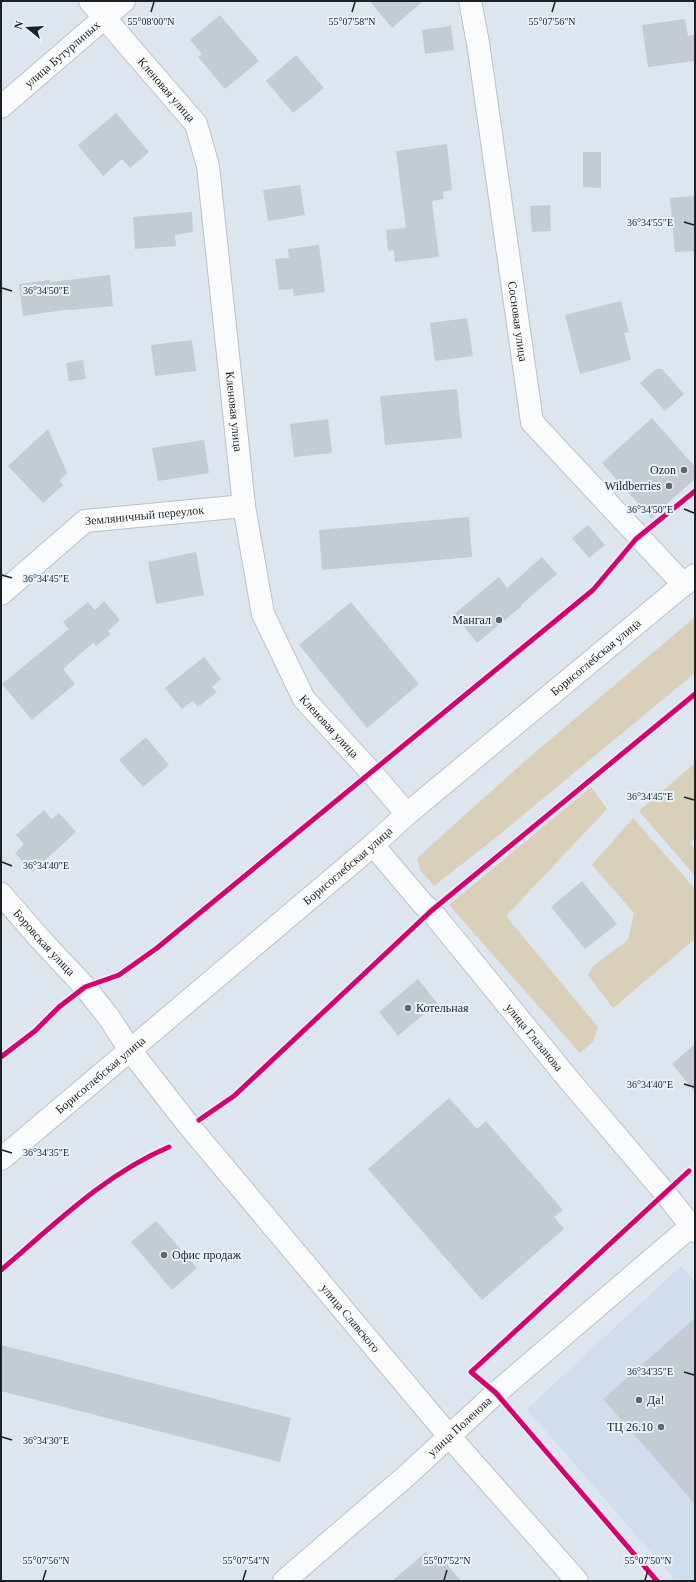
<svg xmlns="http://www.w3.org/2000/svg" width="696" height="1582" viewBox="0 0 696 1582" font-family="Georgia,serif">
<rect width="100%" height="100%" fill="#dde5ee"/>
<path fill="#cfdded" d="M 681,1266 L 695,1282 L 695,1581 L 676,1581 L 527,1409 Z"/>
<g fill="#dacfb8">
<path d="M 695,617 L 695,673 L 494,839 L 434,886 L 420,870 L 417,858 L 525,761 Z"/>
<path d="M 695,763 L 695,838 L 690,843 L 695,848 L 695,876 L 639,811 Z"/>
<path d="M 591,787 L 607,809 L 506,916 L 598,1027 L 593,1042 L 580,1053 L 449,905 Z"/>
<path d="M 633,818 L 695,889 L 695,939 L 613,1008 L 588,975 L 593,966 L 628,940 L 634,913 L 592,865 Z"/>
</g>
<g fill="#c5cbd2">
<path d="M 370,1 L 423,1 L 392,28 Z"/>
<path d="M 220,15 L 259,61 L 225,89 L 198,57 L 202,54 L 190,40 Z"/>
<path d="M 685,19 L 688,36 L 695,35 L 695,61 L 648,67 L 642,25 Z"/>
<path d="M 451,26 L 454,50 L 425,54 L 422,30 Z"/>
<path d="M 296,55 L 324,88 L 293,113 L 266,81 Z"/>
<path d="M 116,113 L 149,152 L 130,168 L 122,159 L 103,176 L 78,145 Z"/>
<path d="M 447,144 L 452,190 L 443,192 L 444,199 L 432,201 L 439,257 L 395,262 L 394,250 L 388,251 L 386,230 L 406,228 L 396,151 Z"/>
<path d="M 583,152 L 601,152 L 601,188 L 583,187 Z"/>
<path d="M 300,185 L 305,215 L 268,221 L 263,190 Z"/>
<path d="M 695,196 L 695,251 L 675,252 L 670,198 Z"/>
<path d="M 550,205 L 551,231 L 532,232 L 530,206 Z"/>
<path d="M 192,212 L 193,232 L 175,235 L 176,246 L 135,249 L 133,217 Z"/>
<path d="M 319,245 L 325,292 L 294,296 L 293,289 L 279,290 L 275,259 L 289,258 L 288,249 Z"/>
<path d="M 110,275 L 113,306 L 71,310 L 71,309 L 23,316 L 19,284 L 50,280 L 51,282 Z"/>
<path d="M 621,301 L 629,332 L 624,333 L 631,360 L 580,374 L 565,315 Z"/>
<path d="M 467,318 L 473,356 L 435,361 L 430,323 Z"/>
<path d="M 192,340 L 196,371 L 155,376 L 151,345 Z"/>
<path d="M 83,360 L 86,379 L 69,381 L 66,363 Z"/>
<path d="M 656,369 L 662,369 L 684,394 L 665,411 L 640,383 Z"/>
<path d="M 457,389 L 462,438 L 385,445 L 380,396 Z"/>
<path d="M 652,418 L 695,467 L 695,479 L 651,518 L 602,463 Z"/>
<path d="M 328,419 L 332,453 L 294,457 L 290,424 Z"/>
<path d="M 48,429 L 67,473 L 59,481 L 63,485 L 43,503 L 8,466 Z"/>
<path d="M 204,440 L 209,473 L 158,481 L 152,448 Z"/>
<path d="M 469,517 L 472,557 L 322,570 L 319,530 Z"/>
<path d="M 588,525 L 605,545 L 589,558 L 572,538 Z"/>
<path d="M 196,552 L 204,595 L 156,604 L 148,562 Z"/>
<path d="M 542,557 L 557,574 L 521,605 L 522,606 L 477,643 L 454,614 L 499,577 L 507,588 Z"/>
<path d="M 104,601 L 120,620 L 108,631 L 111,634 L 96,646 L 94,642 L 63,669 L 75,684 L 32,720 L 2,684 L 69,629 L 63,622 L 88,602 L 95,610 Z"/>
<path d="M 351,602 L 419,684 L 367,728 L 299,645 Z"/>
<path d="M 204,657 L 221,679 L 212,687 L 217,692 L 198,707 L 193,701 L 182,709 L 165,688 Z"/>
<path d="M 146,737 L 169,765 L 143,787 L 119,760 Z"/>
<path d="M 44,810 L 52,819 L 59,813 L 76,832 L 32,872 L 15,853 L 24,844 L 16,835 Z"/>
<path d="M 582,881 L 617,924 L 585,949 L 551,907 Z"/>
<path d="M 418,979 L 437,1003 L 398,1036 L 379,1012 Z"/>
<path d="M 695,1044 L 695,1092 L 672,1064 Z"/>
<path d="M 449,1098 L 477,1129 L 486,1121 L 563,1210 L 554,1217 L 564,1229 L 482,1300 L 368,1169 Z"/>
<path d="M 156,1221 L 197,1268 L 172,1290 L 131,1242 Z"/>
<path d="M 695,1318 L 695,1504 L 603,1399 Z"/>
<path d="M 1,1345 L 291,1418 L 280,1462 L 1,1391 Z"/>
<path d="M 426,1552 L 433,1561 L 440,1556 L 461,1581 L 392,1581 Z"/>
</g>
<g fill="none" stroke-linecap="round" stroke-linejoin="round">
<g stroke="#bcc1c8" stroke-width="24">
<g id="minor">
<path id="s1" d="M 90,1 L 196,124 L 208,166 L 244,506 L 263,614 L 304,699 L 371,772 L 407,814"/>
<path id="s2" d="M 470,1 L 478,43 L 532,422 L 684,585"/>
<path id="s3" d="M 1,107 L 124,1"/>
<path id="s4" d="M 1,594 L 85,521 L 244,506"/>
<path id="s5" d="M 373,845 L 423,904 L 431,911 L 569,1080 L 665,1193 L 695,1231"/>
<path id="s6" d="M 1,894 L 41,940 L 85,987 L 110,1019 L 130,1050 L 190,1127 L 449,1436 L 577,1581"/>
<path id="s7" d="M 284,1581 L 405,1477 L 496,1393 L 691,1226"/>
</g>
</g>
<g stroke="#bcc1c8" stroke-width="24">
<g id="tertiary">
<path id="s8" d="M 1,1159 L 373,845 L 407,814 L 695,575"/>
</g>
</g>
<use href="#minor" stroke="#fafbfc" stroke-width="22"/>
<use href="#tertiary" stroke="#fafbfc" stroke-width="22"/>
<g stroke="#e7f2fe" stroke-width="8">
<g id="cycleway">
<path d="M 1,1057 L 35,1031 L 59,1007 L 85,987 L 119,975 L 157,948 L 593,590 L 636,539 L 695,491"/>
<path d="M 199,1120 L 234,1096 L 431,911 L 695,694"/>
<path d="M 1,1270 C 54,1225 105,1174 169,1147"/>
<path d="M 657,1581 L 496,1393 L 471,1372 L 689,1171"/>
</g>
</g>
<use href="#cycleway" stroke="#d6006c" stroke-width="5"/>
</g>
<path fill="none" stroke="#1c2126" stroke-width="1.5" d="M 151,12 L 154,2M 352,12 L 355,2M 552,12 L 555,2M 684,222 L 694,225M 2,288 L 12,291M 684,509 L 694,513M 2,575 L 12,578M 684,797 L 694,800M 2,862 L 12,866M 684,1084 L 694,1087M 2,1150 L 12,1153M 684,1372 L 694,1375M 2,1437 L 12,1440M 43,1580 L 46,1570M 243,1580 L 246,1570M 444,1580 L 447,1570M 645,1580 L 648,1570"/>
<g fill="#60666c" stroke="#e7f2fe" stroke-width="1.5">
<circle cx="684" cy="470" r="4"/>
<circle cx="669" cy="486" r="4"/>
<circle cx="499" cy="620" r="4"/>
<circle cx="408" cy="1008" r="4"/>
<circle cx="164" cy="1255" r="4"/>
<circle cx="639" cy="1400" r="4"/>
<circle cx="661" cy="1427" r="4"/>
</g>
<g text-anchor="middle" stroke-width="4" stroke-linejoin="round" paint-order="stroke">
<g font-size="12" fill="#1c2126" stroke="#e7f2fe">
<text dy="4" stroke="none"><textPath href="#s3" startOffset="81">улица Бутурлиных</textPath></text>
<text dy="4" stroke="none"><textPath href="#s1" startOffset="117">Кленовая улица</textPath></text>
<text dy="4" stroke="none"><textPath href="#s2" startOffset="324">Сосновая улица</textPath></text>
<text dy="4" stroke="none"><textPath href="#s1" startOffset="453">Кленовая улица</textPath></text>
<text dy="4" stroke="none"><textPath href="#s4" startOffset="171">Земляничный переулок</textPath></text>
<text dy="4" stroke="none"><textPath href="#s8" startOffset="778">Борисоглебская улица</textPath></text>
<text dy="4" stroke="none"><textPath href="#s1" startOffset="789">Кленовая улица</textPath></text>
<text dy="4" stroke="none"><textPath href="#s8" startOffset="454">Борисоглебская улица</textPath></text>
<text dy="4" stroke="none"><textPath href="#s6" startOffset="65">Боровская улица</textPath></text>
<text dy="4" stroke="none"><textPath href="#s5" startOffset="251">улица Глазанова</textPath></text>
<text dy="4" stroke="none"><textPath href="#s8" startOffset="130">Борисоглебская улица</textPath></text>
<text dy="4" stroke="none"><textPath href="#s6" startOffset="550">улица Славского</textPath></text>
<text dy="4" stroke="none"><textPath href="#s7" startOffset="234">улица Поленова</textPath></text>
</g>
<g font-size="12" fill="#1c2126" stroke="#e7f2fe" text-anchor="end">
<text x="676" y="474">Ozon</text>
<text x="661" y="490">Wildberries</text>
<text x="491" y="624">Мангал</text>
<text x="416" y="1012" text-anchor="start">Котельная</text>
<text x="172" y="1259" text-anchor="start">Офис продаж</text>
<text x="647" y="1404" text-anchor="start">Да!</text>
<text x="653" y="1431">ТЦ 26.10</text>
</g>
</g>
<g font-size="10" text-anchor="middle" fill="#1c2126" stroke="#e7f2fe" stroke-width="4" stroke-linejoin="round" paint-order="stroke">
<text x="151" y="25">55°08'00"N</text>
<text x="352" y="25">55°07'58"N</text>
<text x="552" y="25">55°07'56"N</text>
<text x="650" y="226">36°34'55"E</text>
<text x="46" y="294">36°34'50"E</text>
<text x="650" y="513">36°34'50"E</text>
<text x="46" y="582">36°34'45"E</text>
<text x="650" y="800">36°34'45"E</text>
<text x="46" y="869">36°34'40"E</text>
<text x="650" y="1088">36°34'40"E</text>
<text x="46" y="1156">36°34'35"E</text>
<text x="650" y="1375">36°34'35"E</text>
<text x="46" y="1444">36°34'30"E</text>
<text x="46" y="1564">55°07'56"N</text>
<text x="246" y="1564">55°07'54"N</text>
<text x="447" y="1564">55°07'52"N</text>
<text x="648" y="1564">55°07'50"N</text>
</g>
<rect width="696" height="1582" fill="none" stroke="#1c2126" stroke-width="4"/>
<g transform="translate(28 28) rotate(288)" stroke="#e7f2fe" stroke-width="3" paint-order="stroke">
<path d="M0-3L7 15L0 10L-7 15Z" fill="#1c2126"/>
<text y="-6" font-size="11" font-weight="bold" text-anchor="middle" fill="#1c2126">N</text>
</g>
</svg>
